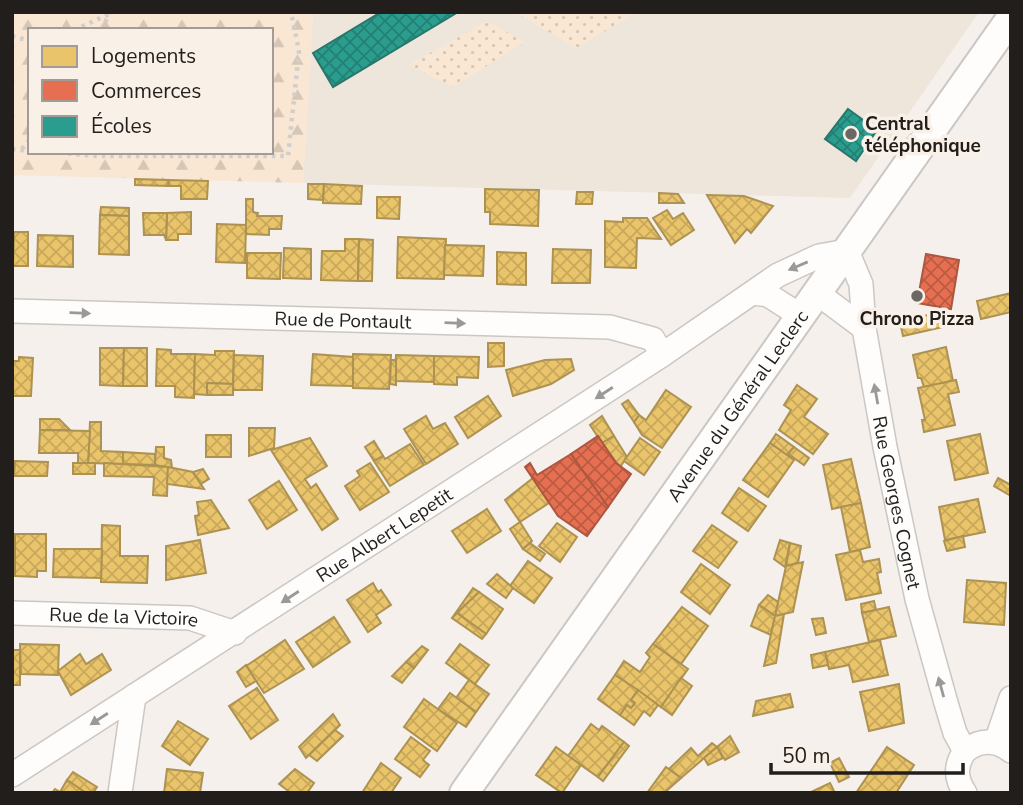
<svg xmlns="http://www.w3.org/2000/svg" width="1023" height="805" viewBox="0 0 1023 805" font-family="'Nunito Sans',sans-serif">
<defs>
<pattern id="grass-dots" width="8" height="8" patternUnits="userSpaceOnUse" patternTransform="scale(1.75)"><rect width="8" height="8" fill="#f9e7d4"/><path d="M2 2h.1M6 6h.1" fill="none" stroke="#d5c6b5" stroke-width="1.8" stroke-linecap="round"/></pattern>
<pattern id="forest-firs" width="22" height="20" patternUnits="userSpaceOnUse" patternTransform="scale(1.75)"><rect width="22" height="20" fill="#f9e7d4"/><path d="M5 1l3.5 6h-7zM16 11l3.5 6h-7z" fill="#d5c6b5"/></pattern>
<pattern id="homes-cross-hatch" width="8" height="8" patternUnits="userSpaceOnUse" patternTransform="scale(1.75)"><rect width="8" height="8" fill="#e9c46a"/><path d="M0 0l8 8M0 8l8-8" fill="none" stroke="#c8a85b"/></pattern>
<pattern id="shops-cross-hatch" width="8" height="8" patternUnits="userSpaceOnUse" patternTransform="scale(1.75)"><rect width="8" height="8" fill="#e76f51"/><path d="M0 0l8 8M0 8l8-8" fill="none" stroke="#bb5b42"/></pattern>
<pattern id="schools-cross-hatch" width="8" height="8" patternUnits="userSpaceOnUse" patternTransform="scale(1.75)"><rect width="8" height="8" fill="#2a9d8f"/><path d="M0 0l8 8M0 8l8-8" fill="none" stroke="#247f74"/></pattern>
</defs>
<rect width="100%" height="100%" fill="#f5f0ec"/>
<path fill="#eee5db" d="M 313,12 L 979,12 L 850,198 L 303,183 Z"/>
<g fill="url(#grass-dots)">
<path d="M 514,12 L 637,12 L 577,48 Z"/>
<path d="M 487,21 L 525,42 L 453,87 L 409,65 Z"/>
</g>
<path fill="url(#forest-firs)" fill-rule="evenodd" d="M 12,12 L 313,12 L 303,183 L 12,175 ZM 30,30 L 271,30 L 271,152 L 30,152 Z"/>
<g fill="url(#homes-cross-hatch)" stroke="#ad9252" stroke-width="2">
<path d="M 135,179 L 169,180 L 168,186 L 135,185 Z"/>
<path d="M 169,180 L 208,181 L 207,199 L 181,199 L 181,186 L 168,186 Z"/>
<path d="M 308,184 L 324,184 L 323,200 L 308,199 Z"/>
<path d="M 324,184 L 362,186 L 361,204 L 323,203 Z"/>
<path d="M 485,189 L 539,190 L 538,226 L 490,224 L 490,212 L 485,212 Z"/>
<path d="M 577,192 L 593,192 L 592,204 L 576,204 Z"/>
<path d="M 659,193 L 678,194 L 684,203 L 659,203 Z"/>
<path d="M 707,195 L 744,196 L 773,206 L 751,233 L 747,229 L 735,243 Z"/>
<path d="M 377,197 L 400,197 L 399,219 L 377,218 Z"/>
<path d="M 246,199 L 253,199 L 253,212 L 258,213 L 257,216 L 282,216 L 281,229 L 269,229 L 269,235 L 246,234 Z"/>
<path d="M 101,207 L 129,208 L 129,216 L 100,215 Z"/>
<path d="M 667,210 L 673,219 L 683,213 L 694,230 L 671,245 L 653,218 Z"/>
<path d="M 191,212 L 191,234 L 178,234 L 178,240 L 166,240 L 167,213 Z"/>
<path d="M 143,213 L 167,213 L 166,240 L 164,235 L 144,235 Z"/>
<path d="M 100,215 L 129,216 L 129,255 L 99,254 Z"/>
<path d="M 623,218 L 647,218 L 661,239 L 637,238 L 636,268 L 605,267 L 605,221 L 623,222 Z"/>
<path d="M 217,224 L 246,225 L 245,263 L 216,262 Z"/>
<path d="M 14,232 L 28,232 L 28,266 L 13,266 Z"/>
<path d="M 38,235 L 73,236 L 73,267 L 37,266 Z"/>
<path d="M 398,237 L 446,239 L 444,279 L 397,278 Z"/>
<path d="M 345,239 L 359,239 L 358,281 L 321,280 L 322,251 L 345,251 Z"/>
<path d="M 359,239 L 373,240 L 372,281 L 358,281 Z"/>
<path d="M 445,245 L 484,246 L 483,276 L 444,275 Z"/>
<path d="M 284,248 L 311,249 L 311,279 L 283,278 Z"/>
<path d="M 553,249 L 591,250 L 590,283 L 552,283 Z"/>
<path d="M 497,252 L 526,253 L 526,285 L 497,284 Z"/>
<path d="M 247,253 L 281,253 L 280,279 L 247,278 Z"/>
<path d="M 1011,293 L 1011,312 L 981,319 L 977,301 Z"/>
<path d="M 940,312 L 943,327 L 903,336 L 900,322 Z"/>
<path d="M 488,343 L 504,343 L 504,366 L 488,367 Z"/>
<path d="M 946,347 L 953,381 L 924,387 L 921,378 L 918,378 L 913,355 Z"/>
<path d="M 100,348 L 124,348 L 123,386 L 100,385 Z"/>
<path d="M 124,348 L 147,348 L 147,386 L 123,386 Z"/>
<path d="M 157,349 L 171,350 L 171,354 L 195,354 L 194,398 L 175,397 L 175,386 L 156,386 Z"/>
<path d="M 215,351 L 234,351 L 233,384 L 207,383 L 207,395 L 194,394 L 195,354 L 215,355 Z"/>
<path d="M 313,354 L 353,357 L 353,386 L 311,385 Z"/>
<path d="M 353,354 L 391,355 L 389,389 L 353,388 Z"/>
<path d="M 234,355 L 263,356 L 262,390 L 233,390 Z"/>
<path d="M 396,355 L 434,356 L 434,382 L 395,381 Z"/>
<path d="M 434,356 L 479,357 L 478,378 L 457,377 L 457,385 L 434,384 Z"/>
<path d="M 19,357 L 33,358 L 31,396 L 12,396 L 12,361 L 19,361 Z"/>
<path d="M 571,359 L 574,370 L 551,384 L 513,396 L 506,370 L 545,360 Z"/>
<path d="M 391,360 L 396,360 L 396,385 L 390,384 Z"/>
<path d="M 956,380 L 959,392 L 948,394 L 955,425 L 924,432 L 922,420 L 925,420 L 918,388 Z"/>
<path d="M 207,383 L 233,384 L 233,395 L 207,395 Z"/>
<path d="M 797,385 L 817,399 L 804,417 L 828,434 L 813,454 L 779,430 L 791,410 L 784,405 Z"/>
<path d="M 666,390 L 691,407 L 662,448 L 642,435 L 634,422 L 639,415 L 646,420 Z"/>
<path d="M 488,396 L 501,416 L 468,438 L 455,417 Z"/>
<path d="M 628,400 L 639,415 L 634,422 L 622,404 Z"/>
<path d="M 426,416 L 433,429 L 445,423 L 458,444 L 426,464 L 404,429 Z"/>
<path d="M 602,416 L 614,436 L 602,443 L 590,425 Z"/>
<path d="M 40,419 L 59,419 L 70,430 L 40,430 Z"/>
<path d="M 90,422 L 101,422 L 101,451 L 123,452 L 123,464 L 88,463 Z"/>
<path d="M 249,428 L 275,428 L 274,448 L 249,456 Z"/>
<path d="M 40,430 L 90,431 L 88,463 L 78,463 L 78,453 L 39,453 Z"/>
<path d="M 776,434 L 794,447 L 787,455 L 770,443 Z"/>
<path d="M 980,434 L 988,473 L 955,480 L 947,441 Z"/>
<rect x="206" y="435" width="25" height="22"/>
<path d="M 614,436 L 627,457 L 620,467 L 602,443 Z"/>
<path d="M 310,438 L 327,466 L 305,479 L 311,488 L 316,484 L 338,519 L 322,530 L 271,450 Z"/>
<path d="M 640,438 L 660,452 L 644,475 L 624,461 Z"/>
<path d="M 374,441 L 383,456 L 374,461 L 365,447 Z"/>
<path d="M 770,443 L 794,460 L 768,497 L 743,480 Z"/>
<path d="M 410,444 L 424,465 L 390,486 L 374,461 L 383,456 L 385,459 Z"/>
<path d="M 156,447 L 164,447 L 164,458 L 171,460 L 172,468 L 155,465 Z"/>
<path d="M 794,447 L 809,458 L 804,465 L 788,454 Z"/>
<path d="M 123,452 L 155,454 L 155,465 L 123,464 Z"/>
<path d="M 851,459 L 861,503 L 832,509 L 823,465 Z"/>
<path d="M 15,461 L 48,462 L 47,476 L 14,476 Z"/>
<rect x="73" y="463" width="22" height="11"/>
<path d="M 104,463 L 168,467 L 167,496 L 153,495 L 154,477 L 104,476 Z"/>
<path d="M 370,463 L 389,492 L 360,510 L 345,486 L 360,476 L 357,471 Z"/>
<path d="M 168,467 L 193,472 L 204,489 L 167,484 Z"/>
<path d="M 203,469 L 209,479 L 201,484 L 193,472 Z"/>
<path d="M 533,478 L 549,503 L 520,522 L 505,500 Z"/>
<path d="M 998,478 L 1011,485 L 1011,496 L 994,486 Z"/>
<path d="M 279,481 L 297,510 L 267,529 L 249,500 Z"/>
<path d="M 739,488 L 766,506 L 748,531 L 722,513 Z"/>
<path d="M 978,499 L 985,532 L 945,540 L 939,507 Z"/>
<path d="M 211,500 L 229,528 L 198,535 L 195,516 L 199,515 L 197,502 Z"/>
<path d="M 861,503 L 870,547 L 850,552 L 841,507 Z"/>
<path d="M 487,509 L 501,531 L 467,553 L 452,531 Z"/>
<path d="M 520,522 L 532,541 L 523,549 L 510,529 Z"/>
<path d="M 557,523 L 577,537 L 560,562 L 539,546 Z"/>
<path d="M 102,525 L 120,526 L 120,556 L 148,556 L 147,583 L 101,582 Z"/>
<path d="M 712,525 L 737,542 L 718,568 L 693,551 Z"/>
<path d="M 15,534 L 46,534 L 46,571 L 37,571 L 37,577 L 15,576 Z"/>
<path d="M 963,536 L 965,547 L 947,551 L 944,541 Z"/>
<path d="M 200,540 L 206,573 L 166,580 L 166,546 Z"/>
<path d="M 780,540 L 790,543 L 785,567 L 774,559 Z"/>
<path d="M 530,543 L 545,554 L 540,561 L 523,549 Z"/>
<path d="M 790,543 L 801,546 L 798,563 L 786,566 Z"/>
<path d="M 54,549 L 102,549 L 101,578 L 53,577 Z"/>
<path d="M 860,550 L 863,562 L 879,559 L 881,572 L 877,573 L 881,593 L 846,600 L 836,555 Z"/>
<path d="M 528,561 L 552,578 L 534,603 L 510,586 Z"/>
<path d="M 803,562 L 793,612 L 775,616 L 786,566 Z"/>
<path d="M 701,564 L 730,585 L 710,614 L 681,592 Z"/>
<path d="M 497,574 L 513,588 L 506,598 L 487,584 Z"/>
<path d="M 967,580 L 1006,583 L 1004,625 L 964,622 Z"/>
<path d="M 373,583 L 378,592 L 381,590 L 391,605 L 376,615 L 381,623 L 368,632 L 347,600 Z"/>
<path d="M 473,588 L 479,592 L 452,618 Z"/>
<path d="M 479,592 L 503,609 L 486,634 L 457,613 Z"/>
<path d="M 768,595 L 778,602 L 775,616 L 759,605 Z"/>
<path d="M 874,601 L 876,610 L 862,613 L 861,604 Z"/>
<path d="M 759,605 L 775,616 L 771,635 L 751,626 Z"/>
<path d="M 682,607 L 708,626 L 681,664 L 653,644 Z"/>
<path d="M 889,607 L 896,636 L 869,642 L 862,613 Z"/>
<path d="M 457,613 L 486,634 L 482,639 L 452,618 Z"/>
<path d="M 784,614 L 776,663 L 764,666 L 775,616 Z"/>
<path d="M 334,617 L 350,642 L 313,667 L 296,642 Z"/>
<path d="M 823,618 L 826,633 L 816,635 L 812,619 Z"/>
<path d="M 285,640 L 304,669 L 264,693 L 246,666 Z"/>
<path d="M 880,640 L 888,675 L 853,682 L 849,665 L 829,669 L 825,652 Z"/>
<path d="M 20,644 L 59,645 L 58,675 L 21,674 Z"/>
<path d="M 460,644 L 489,665 L 475,684 L 446,663 Z"/>
<path d="M 653,644 L 688,669 L 661,707 L 615,675 L 624,661 L 640,672 L 650,657 L 646,653 Z"/>
<path d="M 422,646 L 428,650 L 414,668 L 406,662 Z"/>
<rect x="12" y="650" width="8" height="35"/>
<path d="M 825,652 L 828,665 L 813,668 L 811,655 Z"/>
<path d="M 80,654 L 86,664 L 102,654 L 111,670 L 71,695 L 58,671 Z"/>
<path d="M 406,662 L 414,668 L 402,683 L 392,676 Z"/>
<path d="M 246,665 L 256,681 L 246,687 L 237,672 Z"/>
<path d="M 615,675 L 638,690 L 631,700 L 635,703 L 631,708 L 627,705 L 620,715 L 598,699 Z"/>
<path d="M 681,678 L 692,686 L 672,715 L 661,707 Z"/>
<path d="M 469,680 L 489,694 L 476,712 L 456,698 Z"/>
<path d="M 899,684 L 904,723 L 869,731 L 860,692 Z"/>
<path d="M 257,688 L 278,720 L 251,739 L 229,706 Z"/>
<path d="M 638,690 L 658,705 L 650,716 L 644,711 L 634,725 L 620,715 L 627,705 L 631,708 L 635,703 L 631,700 Z"/>
<path d="M 450,693 L 476,712 L 466,727 L 438,709 Z"/>
<path d="M 790,694 L 793,707 L 753,716 L 756,701 Z"/>
<path d="M 424,699 L 457,723 L 437,751 L 404,727 Z"/>
<path d="M 333,714 L 340,725 L 306,758 L 299,747 Z"/>
<path d="M 178,721 L 208,739 L 190,765 L 162,746 Z"/>
<path d="M 591,724 L 599,730 L 602,726 L 624,742 L 598,777 L 568,756 Z"/>
<path d="M 335,730 L 343,736 L 317,761 L 309,755 Z"/>
<path d="M 730,736 L 739,752 L 725,760 L 717,747 Z"/>
<path d="M 411,737 L 430,751 L 423,760 L 429,765 L 420,777 L 395,759 Z"/>
<path d="M 624,742 L 629,746 L 603,781 L 598,777 Z"/>
<path d="M 712,743 L 717,747 L 681,778 L 669,769 L 691,748 L 698,756 Z"/>
<path d="M 556,747 L 581,765 L 562,793 L 536,775 Z"/>
<path d="M 717,747 L 723,758 L 708,765 L 704,758 Z"/>
<path d="M 887,747 L 914,765 L 896,793 L 856,793 Z"/>
<path d="M 839,758 L 849,777 L 839,782 L 830,763 Z"/>
<path d="M 381,763 L 401,778 L 391,793 L 362,793 Z"/>
<path d="M 666,767 L 681,778 L 664,793 L 647,793 Z"/>
<path d="M 167,769 L 203,773 L 200,793 L 164,793 Z"/>
<path d="M 295,769 L 314,783 L 307,793 L 291,793 L 279,784 Z"/>
<path d="M 73,772 L 97,787 L 93,793 L 86,793 L 67,780 Z"/>
<path d="M 67,780 L 86,793 L 52,793 L 55,789 L 60,792 Z"/>
<path d="M 830,783 L 835,793 L 809,793 Z"/>
</g>
<g fill="url(#shops-cross-hatch)" stroke="#ac5741" stroke-width="2">
<path d="M 926,254 L 959,260 L 951,309 L 917,303 Z"/>
<path d="M 598,436 L 616,463 L 631,474 L 608,507 L 571,454 Z"/>
<path d="M 571,454 L 608,507 L 587,536 L 558,516 L 525,467 L 530,463 L 537,475 Z"/>
</g>
<g fill="url(#schools-cross-hatch)" stroke="#27776c" stroke-width="2">
<path d="M 381,12 L 458,12 L 333,87 L 313,53 Z"/>
<path d="M 848,109 L 877,130 L 856,161 L 825,139 Z"/>
</g>
<g fill="none" stroke-linecap="round" stroke-linejoin="round">
<g stroke="#cbc7c3" stroke-width="26">
<g id="minor">
<path d="M 754,293 L 768,295 L 801,316"/>
<path d="M 817,293 L 864,328"/>
<path id="s1" d="M 12,311 L 610,327 L 653,339 L 662,355"/>
<path id="s2" d="M 12,613 L 190,618 L 235,633"/>
<path d="M 996,742 L 1011,698"/>
<path id="s3" d="M 12,775 L 662,355 L 778,275 L 819,256 L 847,251 L 861,284 L 864,328 L 885,447 L 917,599 L 946,703 L 955,733 L 965,751"/>
<path d="M 120,793 L 134,696"/>
<path d="M 965,793 C 955,778 955,765 965,751 C 980,739 996,739 1011,751"/>
</g>
</g>
<g stroke="#cbc7c3" stroke-width="32">
<g id="tertiary">
<path id="s4" d="M 464,793 L 1011,18"/>
</g>
</g>
<g stroke="#d0cfcd" stroke-width="4.5" stroke-dasharray="3.5 5" stroke-linecap="butt">
<path d="M 74,30 L 109,14"/>
<path d="M 102,30 L 109,14"/>
<path d="M 12,36 L 30,41"/>
<path d="M 12,149 L 30,151"/>
<path d="M 22,149 L 30,139"/>
<path d="M 51,152 L 97,156 L 288,156 L 299,51 L 291,12"/>
</g>
<use href="#minor" stroke="#fefdfc" stroke-width="23"/>
<use href="#tertiary" stroke="#fefdfc" stroke-width="28"/>
</g>
<defs><path id="oneway-solid" d="M-6-.8H1V-3.2L6.5 0L1 3.2V.8H-6Z" transform="scale(1.75)"/></defs>
<g fill="#9b9997">
<use href="#oneway-solid" transform="translate(798 266) rotate(157)"/>
<use href="#oneway-solid" transform="translate(80 313) rotate(2)"/>
<use href="#oneway-solid" transform="translate(455 323) rotate(2)"/>
<use href="#oneway-solid" transform="translate(604 393) rotate(147)"/>
<use href="#oneway-solid" transform="translate(876 394) rotate(-100)"/>
<use href="#oneway-solid" transform="translate(290 597) rotate(147)"/>
<use href="#oneway-solid" transform="translate(941 687) rotate(-105)"/>
<use href="#oneway-solid" transform="translate(99 719) rotate(147)"/>
</g>
<g fill="#6b6864" stroke="#f9f0e8" stroke-width="2.5">
<circle cx="851" cy="134" r="7"/>
<circle cx="917" cy="296" r="7"/>
</g>
<g text-anchor="middle" stroke-width="7" stroke-linejoin="round" paint-order="stroke">
<g font-size="19" font-weight="bold" fill="#211e1b" stroke="#f9f0e8" text-anchor="start">
<text x="865" y="130">Central<tspan x="865" dy="22">téléphonique</tspan></text>
<text x="917" y="325" text-anchor="middle">Chrono Pizza</text>
</g>
<g font-size="19" fill="#211e1b" stroke="#f9f0e8">
<text dy="7" stroke="none"><textPath href="#s1" startOffset="331">Rue de Pontault</textPath></text>
<text dy="7" stroke="none"><textPath href="#s4" startOffset="474">Avenue du Général Leclerc</textPath></text>
<text dy="7" stroke="none"><textPath href="#s3" startOffset="1246">Rue Georges Cognet</textPath></text>
<text dy="7" stroke="none"><textPath href="#s3" startOffset="443">Rue Albert Lepetit</textPath></text>
<text dy="7" stroke="none"><textPath href="#s2" startOffset="112">Rue de la Victoire</textPath></text>
</g>
</g>
<rect width="1023" height="805" fill="none" stroke="#211e1b" stroke-width="28"/>
<rect x="28" y="28" width="245" height="126" fill="#f9f0e8" stroke="#a39c96" stroke-width="2"/>
<rect x="42" y="46" width="35" height="21" fill="#e9c46a" stroke="#a39c96" stroke-width="2"/>
<text x="91" y="63" font-size="21" fill="#211e1b">Logements</text>
<rect x="42" y="80" width="35" height="21" fill="#e76f51" stroke="#a39c96" stroke-width="2"/>
<text x="91" y="98" font-size="21" fill="#211e1b">Commerces</text>
<rect x="42" y="116" width="35" height="21" fill="#2a9d8f" stroke="#a39c96" stroke-width="2"/>
<text x="91" y="133" font-size="21" fill="#211e1b">Écoles</text>
<path d="M771 763v10h192v-10" fill="none" stroke="#211e1b" stroke-width="3.5"/>
<text x="782" y="763" font-size="21" fill="#211e1b" stroke="#f9f0e8" stroke-width="5" paint-order="stroke">50 m</text>
</svg>
